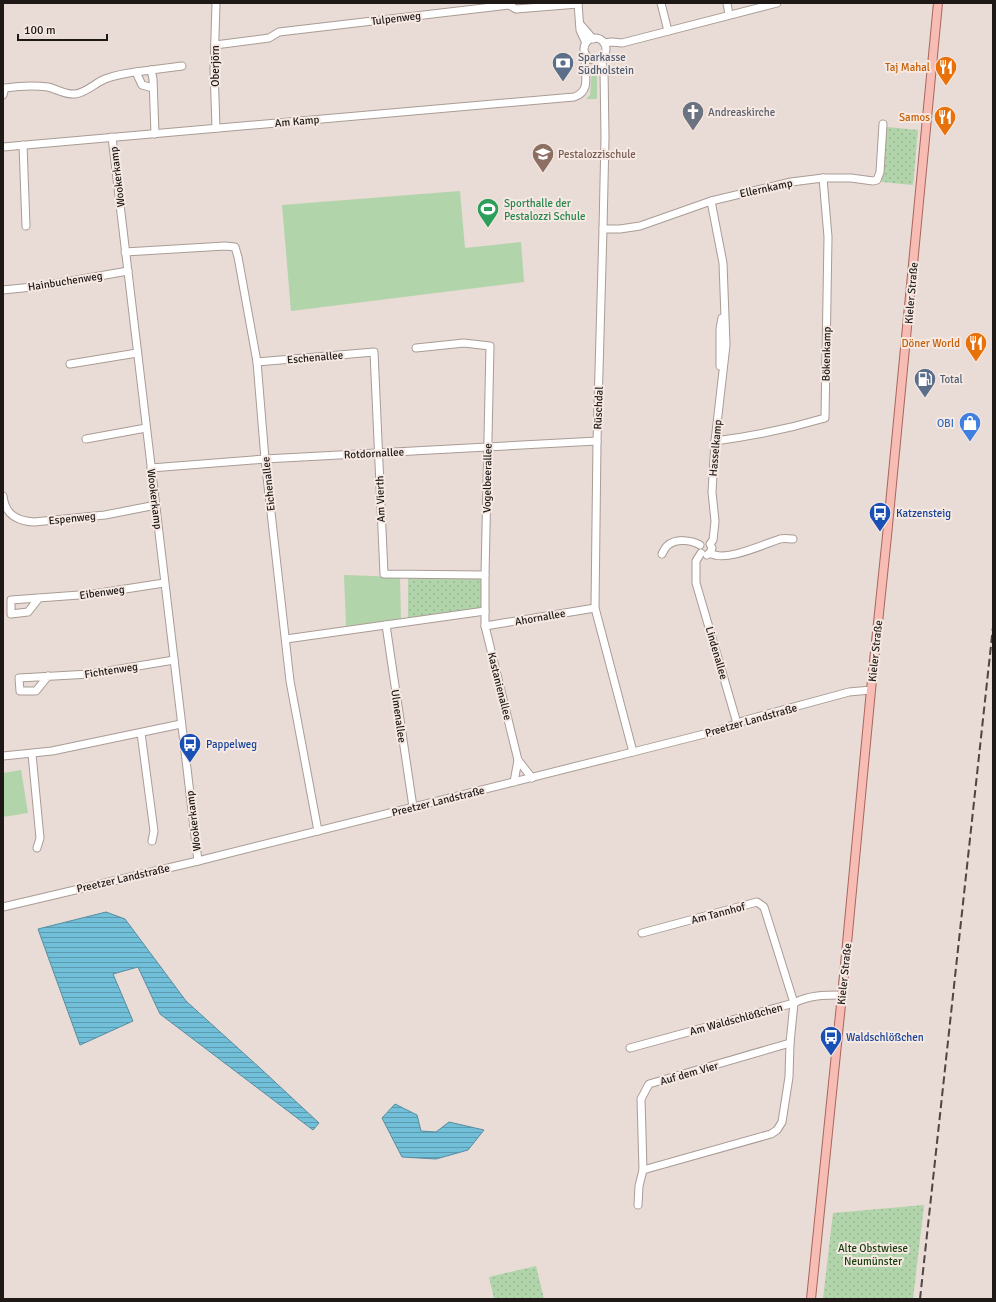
<svg xmlns="http://www.w3.org/2000/svg" width="996" height="1302" viewBox="0 0 996 1302" font-family="Signika,sans-serif">
<defs>
<pattern id="park-dots" width="8" height="8" patternUnits="userSpaceOnUse"><rect width="8" height="8" fill="#b1d4aa"/><path d="M2 2h.1M6 6h.1" fill="none" stroke="#98b592" stroke-width="1.8" stroke-linecap="round"/></pattern>
<pattern id="water-rules" width="6" height="5" patternUnits="userSpaceOnUse"><rect width="6" height="5" fill="#71bfd9"/><path d="M0 2.5h6" fill="none" stroke="#5c9aaf"/></pattern>
</defs>
<rect width="100%" height="100%" fill="#e9dbd5"/>
<g fill="#b1d4aa">
<path d="M 592,70 L 597,70 L 597,99 L 586,99 L 590,95 Z"/>
<path d="M 460,191 L 465,248 L 521,242 L 524,282 L 291,311 L 282,205 Z"/>
<path d="M 344,575 L 400,577 L 401,619 L 346,626 Z"/>
<path d="M 21,770 L 28,813 L 3,817 L 3,773 Z"/>
</g>
<g fill="url(#park-dots)">
<path d="M 887,127 L 918,130 L 913,185 L 882,182 Z"/>
<path d="M 408,577 L 482,578 L 482,608 L 408,619 Z"/>
<path d="M 924,1205 L 913,1299 L 823,1299 L 833,1213 Z"/>
<path d="M 536,1266 L 544,1299 L 494,1299 L 489,1277 Z"/>
</g>
<g fill="url(#water-rules)" stroke="#588d9f">
<path d="M 106,912 L 125,919 L 186,1001 L 261,1069 L 319,1123 L 313,1130 L 160,1014 L 138,967 L 113,974 L 133,1021 L 80,1045 L 38,929 Z"/>
<path d="M 395,1104 L 417,1115 L 421,1131 L 436,1132 L 449,1122 L 484,1130 L 468,1150 L 436,1159 L 402,1157 L 382,1118 Z"/>
</g>
<g fill="none" stroke-linecap="round" stroke-linejoin="round">
<g stroke="#a99c96" stroke-width="9">
<g id="minor">
<path d="M 578,3 L 580,30 L 586,43"/>
<path d="M 661,3 L 668,31"/>
<path d="M 727,3 L 729,15"/>
<path d="M 580,24 L 593,39"/>
<circle cx="595" cy="49" r="11"/>
<path d="M 604,43 L 612,42 L 622,43 L 777,3"/>
<path d="M 215,45 L 269,38 L 279,32 L 509,5 L 516,9 L 578,4"/>
<path d="M 601,59 L 604,71 L 605,137 L 603,229 L 597,441 L 595,608 L 633,752"/>
<path d="M 151,70 L 182,66"/>
<path d="M 136,72 L 142,85 L 153,88"/>
<path d="M 3,95 L 5,88 C 19,86 33,85 48,87 C 57,89 65,95 75,94 C 86,93 95,83 105,79 C 120,73 136,72 151,70 L 153,79 L 155,134"/>
<path d="M 216,128 L 214,69 L 216,3"/>
<path d="M 112,137 L 198,861"/>
<path d="M 23,145 L 26,226"/>
<path d="M 3,147 L 574,97 C 589,92 586,79 585,67 C 585,64 586,60 587,57"/>
<path d="M 603,229 L 620,229 L 640,226 L 711,201 L 791,182 L 823,178 L 851,178 L 873,181 L 877,180 L 880,172 L 883,124"/>
<path d="M 125,252 L 225,246 L 235,247 L 238,257 L 257,362 L 265,459 L 290,681 L 318,831"/>
<path d="M 3,290 L 42,286 L 128,271"/>
<path d="M 416,348 L 464,343 L 490,346 L 485,575 L 485,626 L 518,760 L 532,778"/>
<path d="M 257,362 L 374,352 L 384,574 L 485,575"/>
<path d="M 70,364 L 137,353"/>
<path d="M 720,366 L 720,329 L 722,318"/>
<path d="M 86,439 L 146,428"/>
<path d="M 715,441 C 754,436 788,429 825,418 L 828,237 L 823,178"/>
<path d="M 151,468 L 265,459 L 597,441"/>
<path d="M 3,496 C 5,514 16,521 34,522 L 105,515 L 156,505"/>
<path d="M 701,553 L 696,561 L 696,583 L 737,723"/>
<path d="M 710,553 L 712,548 L 710,544 L 713,540 L 714,531 L 715,521 L 712,492 L 715,441 L 726,345 L 723,263 L 711,201"/>
<path d="M 662,554 C 663,552 665,548 667,546 C 676,538 691,540 700,545"/>
<path d="M 707,555 L 710,553 C 725,563 764,544 780,539 C 784,538 789,539 793,539"/>
<path d="M 39,598 L 28,612 L 11,614 L 11,600 L 93,594 L 164,583"/>
<path d="M 386,625 L 413,807"/>
<path d="M 485,626 L 595,608"/>
<path d="M 286,639 L 485,611"/>
<path d="M 48,676 L 36,691 L 20,691 L 19,678 L 90,674 L 174,660"/>
<path d="M 141,733 L 154,831 L 152,841"/>
<path d="M 32,754 L 40,838 L 37,848"/>
<path d="M 3,756 L 52,751 L 181,724"/>
<path d="M 514,782 L 518,760"/>
<path d="M 3,907 L 198,861 L 633,752 L 720,730 L 746,720 L 849,692 L 871,690"/>
<path d="M 642,933 L 757,902 L 764,907 L 794,1003 L 790,1043 L 789,1077 L 782,1122 L 777,1130 L 771,1134 L 643,1170"/>
<path d="M 630,1048 L 794,1003 C 809,995 825,995 842,995"/>
<path d="M 638,1205 L 639,1186 L 643,1170 L 641,1099 L 649,1084 L 790,1043"/>
</g>
</g>
<g stroke="#a7665c" stroke-width="10">
<path id="major" d="M 811,1299 L 844,975 L 871,690 L 887,536 L 938,3"/>
</g>
<use href="#minor" stroke="#fff" stroke-width="7"/>
<use href="#major" stroke="#f7bcb3" stroke-width="8"/>
<path stroke="#4d4643" stroke-width="2" stroke-dasharray="8 4" stroke-linecap="butt" d="M 920,1299 L 993,627"/>
</g>
<defs>
<g id="bank-pin" transform="scale(1.15)"><path d="M0 17L-7.5 6A9.5 9.5 0 1 1 7.5 6Z" fill="#5c6f8a" stroke="#f6e8e2"/><path d="M-6-4H6V4H-6ZM0-2.3a2.3 2.3 0 1 0 0 4.6a2.3 2.3 0 1 0 0-4.6Z" fill="#fff"/></g>
<g id="restaurant-pin" transform="scale(1.15)"><path d="M0 17L-7.5 6A9.5 9.5 0 1 1 7.5 6Z" fill="#e8710a" stroke="#f6e8e2"/><path d="M-5-6h1v4h1v-4h1v4h1v-4h1v5L-1.5 .5V6h-2V.5L-5-1ZM5-6V6H3V1.5H1.5Q1.5-4 5-6Z" fill="#fff"/></g>
<g id="church-pin" transform="scale(1.15)"><path d="M0 17L-7.5 6A9.5 9.5 0 1 1 7.5 6Z" fill="#6b7280" stroke="#f6e8e2"/><path d="M-1.2-6h2.4v3.5h3.3v2.4h-3.3V6h-2.4V-.1h-3.3v-2.4h3.3Z" fill="#fff"/></g>
<g id="school-pin" transform="scale(1.15)"><path d="M0 17L-7.5 6A9.5 9.5 0 1 1 7.5 6Z" fill="#8d6e63" stroke="#f6e8e2"/><path d="M0-5L7-2L0 1L-7-2ZM-4 1L0 2.5L4 1V4Q0 6-4 4Z" fill="#fff"/></g>
<g id="stadium-pin" transform="scale(1.15)"><path d="M0 17L-7.5 6A9.5 9.5 0 1 1 7.5 6Z" fill="#2e9e5b" stroke="#f6e8e2"/><path d="M0-5a6.5 5 0 1 0 0 10a6.5 5 0 1 0 0-10ZM-3.5-1.8h7v3.6h-7Z" fill="#fff"/></g>
<g id="fuel-pin" transform="scale(1.15)"><path d="M0 17L-7.5 6A9.5 9.5 0 1 1 7.5 6Z" fill="#5c6f8a" stroke="#f6e8e2"/><path d="M-5.5-6h7V0h2V4h1.3V-2.5L3-4.5l.8-.8L6-3V5H2.5V1h-1V6h-7ZM-4.2-4.7v3.2H.2V-4.7Z" fill="#fff"/></g>
<g id="shop-pin" transform="scale(1.15)"><path d="M0 17L-7.5 6A9.5 9.5 0 1 1 7.5 6Z" fill="#3f7fe0" stroke="#f6e8e2"/><path d="M-5-2.5h2.3a2.7 3.5 0 0 1 5.4 0H5L5.5 6h-11ZM-1.5-2.5h3a1.5 2.3 0 0 0-3 0Z" fill="#fff"/></g>
<g id="bus-pin" transform="scale(1.15)"><path d="M0 17L-7.5 6A9.5 9.5 0 1 1 7.5 6Z" fill="#1a4fb4" stroke="#f6e8e2"/><path d="M-5-6H5V4H4V6H2V4H-2V6H-4V4H-5ZM-3.5-4V0h7V-4ZM-3.5 1.2v1.5H-2V1.2ZM2 1.2v1.5H3.5V1.2Z" fill="#fff"/></g>
</defs>
<g fill-rule="evenodd">
<use href="#bank-pin" x="563" y="63"/>
<use href="#restaurant-pin" x="946" y="67"/>
<use href="#church-pin" x="693" y="112"/>
<use href="#restaurant-pin" x="945" y="117"/>
<use href="#school-pin" x="543" y="154"/>
<use href="#stadium-pin" x="488" y="209"/>
<use href="#restaurant-pin" x="976" y="343"/>
<use href="#fuel-pin" x="925" y="379"/>
<use href="#shop-pin" x="970" y="423"/>
<use href="#bus-pin" x="880" y="513"/>
<use href="#bus-pin" x="190" y="744"/>
<use href="#bus-pin" x="831" y="1037"/>
</g>
<g text-anchor="middle" stroke-width="4" stroke-linejoin="round" paint-order="stroke">
<g font-size="11" fill="#1e1917" stroke="#f6e8e2">
<text transform="translate(396 18) rotate(-7)" y="4">Tulpenweg</text>
<text transform="translate(215 66) rotate(-90)" y="4">Oberjörn</text>
<text transform="translate(297 121) rotate(-5)" y="4">Am Kamp</text>
<text transform="translate(117 177) rotate(-97)" y="4">Wookerkamp</text>
<text transform="translate(766 188) rotate(-12)" y="4">Ellernkamp</text>
<text transform="translate(65 281) rotate(-9)" y="4">Hainbuchenweg</text>
<text transform="translate(911 293) rotate(-85)" y="4">Kieler Straße</text>
<text transform="translate(826 354) rotate(-89)" y="4">Bökenkamp</text>
<text transform="translate(315 357) rotate(-5)" y="4">Eschenallee</text>
<text transform="translate(598 408) rotate(-88)" y="4">Rüschdal</text>
<text transform="translate(715 448) rotate(-85)" y="4">Hasselkamp</text>
<text transform="translate(374 453) rotate(-3)" y="4">Rotdornallee</text>
<text transform="translate(487 478) rotate(-89)" y="4">Vogelbeerallee</text>
<text transform="translate(268 484) rotate(-96)" y="4">Eichenallee</text>
<text transform="translate(155 499) rotate(83)" y="4">Wookerkamp</text>
<text transform="translate(380 499) rotate(-92)" y="4">Am Vierth</text>
<text transform="translate(72 518) rotate(-6)" y="4">Espenweg</text>
<text transform="translate(102 592) rotate(-8)" y="4">Eibenweg</text>
<text transform="translate(540 617) rotate(-10)" y="4">Ahornallee</text>
<text transform="translate(875 651) rotate(-84)" y="4">Kieler Straße</text>
<text transform="translate(717 653) rotate(74)" y="4">Lindenallee</text>
<text transform="translate(111 670) rotate(-9)" y="4">Fichtenweg</text>
<text transform="translate(500 686) rotate(76)" y="4">Kastanienallee</text>
<text transform="translate(399 716) rotate(82)" y="4">Ulmenallee</text>
<text transform="translate(751 720) rotate(-16)" y="4">Preetzer Landstraße</text>
<text transform="translate(438 801) rotate(-14)" y="4">Preetzer Landstraße</text>
<text transform="translate(193 821) rotate(-97)" y="4">Wookerkamp</text>
<text transform="translate(123 878) rotate(-13)" y="4">Preetzer Landstraße</text>
<text transform="translate(718 913) rotate(-15)" y="4">Am Tannhof</text>
<text transform="translate(844 974) rotate(-84)" y="4">Kieler Straße</text>
<text transform="translate(736 1019) rotate(-15)" y="4">Am Waldschlößchen</text>
<text transform="translate(689 1073) rotate(-16)" y="4">Auf dem Vier</text>
</g>
<g font-size="11" fill="#4e5e75" stroke="#f6e8e2" text-anchor="start">
<text x="578" y="61">Sparkasse<tspan x="578" dy="13">Südholstein</tspan></text>
<text x="940" y="383">Total</text>
</g>
<g font-size="11" fill="#c56008" stroke="#f6e8e2" text-anchor="end">
<text x="930" y="71">Taj Mahal</text>
<text x="930" y="121">Samos</text>
<text x="960" y="347">Döner World</text>
</g>
<g font-size="11" fill="#5b616d" stroke="#f6e8e2" text-anchor="start">
<text x="708" y="116">Andreaskirche</text>
</g>
<g font-size="11" fill="#785e54" stroke="#f6e8e2" text-anchor="start">
<text x="558" y="158">Pestalozzischule</text>
</g>
<g font-size="11" fill="#27864d" stroke="#f6e8e2" text-anchor="start">
<text x="504" y="207">Sporthalle der<tspan x="504" dy="13">Pestalozzi Schule</tspan></text>
</g>
<g font-size="11" fill="#366cbe" stroke="#f6e8e2" text-anchor="end">
<text x="954" y="427">OBI</text>
</g>
<g font-size="11" fill="#164399" stroke="#f6e8e2" text-anchor="start">
<text x="896" y="517">Katzensteig</text>
<text x="206" y="748">Pappelweg</text>
<text x="846" y="1041">Waldschlößchen</text>
</g>
<g font-size="11" fill="#153f0a" stroke="#f6e8e2">
<text x="873" y="1252">Alte Obstwiese<tspan x="873" dy="13">Neumünster</tspan></text>
</g>
</g>
<rect width="996" height="1302" fill="none" stroke="#1e1917" stroke-width="8"/>
<path d="M18 34v6h89v-6" fill="none" stroke="#1e1917" stroke-width="2"/>
<text x="24" y="34" font-size="12" fill="#1e1917" stroke="#f6e8e2" stroke-width="3" paint-order="stroke">100 m</text>
</svg>
